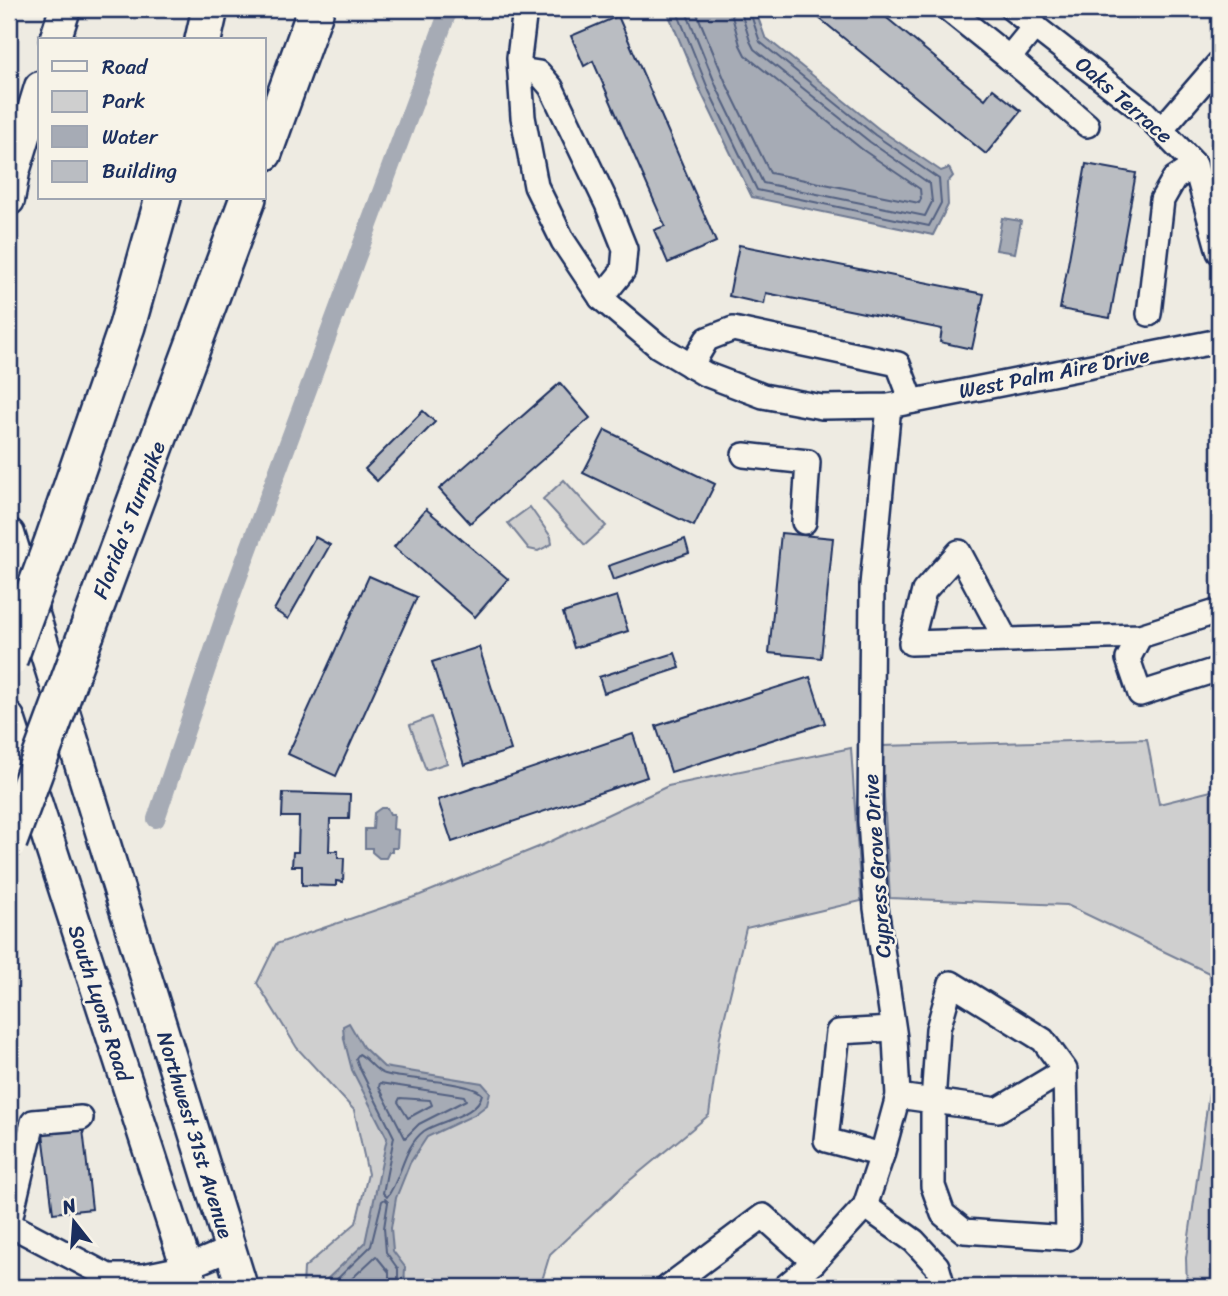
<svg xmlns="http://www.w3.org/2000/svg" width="1228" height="1296" viewBox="0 0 1228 1296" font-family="Sriracha,sans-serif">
<rect width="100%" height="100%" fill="#eeebe2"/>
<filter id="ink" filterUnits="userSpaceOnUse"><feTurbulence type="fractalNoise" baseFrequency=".0143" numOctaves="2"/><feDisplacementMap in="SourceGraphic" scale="14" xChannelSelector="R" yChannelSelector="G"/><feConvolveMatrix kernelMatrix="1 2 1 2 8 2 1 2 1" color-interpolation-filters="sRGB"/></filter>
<g filter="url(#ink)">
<g fill="#cfcfcf" stroke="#757f96" stroke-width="2">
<path d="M 564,480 L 606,526 L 585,545 L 543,499 Z"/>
<path d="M 530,507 L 551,537 L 552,544 L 538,551 L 529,549 L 508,523 Z"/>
<path d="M 431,717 L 447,763 L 426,770 L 410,725 Z"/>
<path d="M 1147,739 L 1159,804 L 1219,789 L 1219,1019 L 1209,973 L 1067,905 L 890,898 L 881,746 Z"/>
<path d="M 851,748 L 861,901 L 746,928 L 720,1036 L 709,1115 L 623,1186 L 550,1254 L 540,1287 L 303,1287 L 304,1268 L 356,1223 L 368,1174 L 354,1110 L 297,1048 L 257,983 L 276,944 L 420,895 L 541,846 L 668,786 Z"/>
<path d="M 1219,1021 L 1219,1287 L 1187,1287 L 1186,1258 Z"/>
</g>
<g fill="#a6abb5" stroke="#6e7992" stroke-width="2">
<path d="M 670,9 L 755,9 L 765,37 L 879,129 L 941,171 L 949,168 L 953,176 L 947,183 L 948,205 L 933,235 L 752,197 L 702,94 L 668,13 Z"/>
<path d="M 1002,218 L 1021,221 L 1015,253 L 996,250 Z"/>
<path d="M 381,808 L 387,808 L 390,814 L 394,814 L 393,829 L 398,830 L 397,848 L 392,848 L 392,852 L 389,852 L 386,858 L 379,858 L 372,852 L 372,848 L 365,848 L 365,829 L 373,829 L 374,813 Z"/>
<path d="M 349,1023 L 363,1047 L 384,1067 L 482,1083 L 490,1092 L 487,1105 L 474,1115 L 427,1137 L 410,1163 L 396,1198 L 391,1228 L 393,1251 L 405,1267 L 404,1287 L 314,1287 L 316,1284 L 323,1283 L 365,1243 L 387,1138 L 352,1070 L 344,1039 L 343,1026 Z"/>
</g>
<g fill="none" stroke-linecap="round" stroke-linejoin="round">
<g stroke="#536181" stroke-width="2">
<path d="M 676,9 L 709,91 L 757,190 L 929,226 L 941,203 L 939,179 L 875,135 L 760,42 L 749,9"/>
<path d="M 685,9 L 717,88 L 763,183 L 925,216 L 932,202 L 930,184 L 870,142 L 754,49 L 750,41 L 740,9"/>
<path d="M 695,9 L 726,83 L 770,173 L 919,203 L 921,199 L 920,189 L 863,150 L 745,55 L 740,45 L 730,9"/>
<path d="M 359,1054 C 369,1059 374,1071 385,1074 C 405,1080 471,1081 482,1094 C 478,1116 440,1120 424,1131 C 403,1147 402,1178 387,1197 L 383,1193 L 394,1137 L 359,1067 L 356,1058 Z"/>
<path d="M 380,1083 L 464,1096 L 466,1100 L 419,1124 L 405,1138 L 379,1087 Z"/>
<path d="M 400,1098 L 430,1100 L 432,1105 L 408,1118 L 398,1102 Z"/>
<path d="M 329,1287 L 371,1246 L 382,1201 L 385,1199 L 388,1202 L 384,1228 L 386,1252 L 398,1269 L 398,1287"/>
<path d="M 343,1287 L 376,1256 L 389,1272 L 389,1287"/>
</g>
<path stroke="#a6abb5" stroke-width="18" d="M 156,819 L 231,597 L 449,9"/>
</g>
<g fill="#babdc2" stroke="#1b2f5e" stroke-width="2">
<path d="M 808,9 L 876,9 L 985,99 L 993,89 L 1021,111 L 986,154 Z"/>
<path d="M 618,16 L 716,242 L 668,263 L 654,230 L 665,226 L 593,61 L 584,66 L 571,36 Z"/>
<path d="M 1086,164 L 1136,173 L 1110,318 L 1060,309 Z"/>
<path d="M 739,245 L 984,294 L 972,349 L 940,342 L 942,329 L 766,293 L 764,304 L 729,296 Z"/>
<path d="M 560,383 L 590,418 L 470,523 L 439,489 Z"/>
<path d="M 423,411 L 435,422 L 377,481 L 365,469 Z"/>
<path d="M 605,430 L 715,484 L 694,526 L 583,473 Z"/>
<path d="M 426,509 L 508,579 L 475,617 L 394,547 Z"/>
<path d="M 781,533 L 833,538 L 821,658 L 769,653 Z"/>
<path d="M 315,537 L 330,545 L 288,619 L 274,610 Z"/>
<path d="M 685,539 L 689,553 L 613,580 L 608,566 Z"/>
<path d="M 369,576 L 417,597 L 336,776 L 288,754 Z"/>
<path d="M 617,596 L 628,631 L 574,648 L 563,613 Z"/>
<path d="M 479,647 L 511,750 L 464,765 L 432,662 Z"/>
<path d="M 675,653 L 680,668 L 604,693 L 599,677 Z"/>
<path d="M 810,677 L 825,723 L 671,772 L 656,726 Z"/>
<path d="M 633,734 L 647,777 L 452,842 L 438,800 Z"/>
<path d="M 283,793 L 350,795 L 349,819 L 330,819 L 329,851 L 338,851 L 338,858 L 344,858 L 343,882 L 336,881 L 336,886 L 302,885 L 302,866 L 292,866 L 293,852 L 298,852 L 299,817 L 282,817 Z"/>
<path d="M 83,1129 L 92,1209 L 53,1213 L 43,1133 Z"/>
</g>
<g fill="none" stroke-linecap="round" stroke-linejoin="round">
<g stroke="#1b2f5e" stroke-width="28">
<g id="minor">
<path d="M 525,9 L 519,58 L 523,117 L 536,186 L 563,241 L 601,298 L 658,346 L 705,374 L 763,396 L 822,407 L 889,406 L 1219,341"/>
<path d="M 948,9 L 1009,58 L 1035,26"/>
<path d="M 1012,9 L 1143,111 L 1195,165 L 1219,252"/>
<path d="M 1009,58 L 1087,125"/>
<path d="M 520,70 L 539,73 L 551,87 L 607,204 L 625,249 L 623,271 L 601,298"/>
<path d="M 1162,129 L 1219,63"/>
<path d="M 1149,314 L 1162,200 L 1174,179 L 1195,165"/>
<path d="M 691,366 L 707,339 L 733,329 L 898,364 L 912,401"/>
<path d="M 744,455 L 808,462 L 804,522"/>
<path d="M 1140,636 L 1128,659 L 1140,694 L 1219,669"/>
<path d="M 1006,640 L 959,552 L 924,591 L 911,643 L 1140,636 L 1219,611"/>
<path d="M 898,1096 L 998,1110 L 1065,1070 L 1068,1238 L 964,1231 L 943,1214 L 933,1186 L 933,1102 L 938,1029 L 951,983 L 1043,1040 L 1065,1070"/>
<path d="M 81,1118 L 33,1122 L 9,1224 L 108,1276 L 143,1276 L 158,1273 L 187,1267 L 230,1249"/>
<path d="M 882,1155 L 826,1140 L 838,1032 L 893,1029"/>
<path d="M 865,1206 L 914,1241 L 937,1266 L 943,1287"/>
<path d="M 668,1287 L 763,1216 L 814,1262"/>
<path d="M 785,1287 L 814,1262 L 865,1206 L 882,1155 L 898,1096 L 895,1038 L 876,908 L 870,821 L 872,585 L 889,406"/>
</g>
</g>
<g stroke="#1b2f5e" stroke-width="35">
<g id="major">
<path d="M 55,40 L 65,9"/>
<path d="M 9,200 L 14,172 L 40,87"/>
<path d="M 9,534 L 242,1287"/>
<path d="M 9,718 L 193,1287"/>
</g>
</g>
<g stroke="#1b2f5e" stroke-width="40">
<g id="highway">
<path d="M 203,40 L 210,9"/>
<path d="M 264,153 L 316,9"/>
<path d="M 53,540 L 127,326 L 163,198"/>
<path d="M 86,634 L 248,198"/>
</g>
</g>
<use href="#minor" stroke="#f7f3e8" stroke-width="23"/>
<use href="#major" stroke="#f7f3e8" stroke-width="30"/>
<use href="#highway" stroke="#f7f3e8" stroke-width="35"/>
<g stroke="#1b2f5e" stroke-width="40" stroke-linecap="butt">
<g id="highway-bridge">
<path d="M 9,660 L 53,540"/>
<path d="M 9,842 L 86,634"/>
</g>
</g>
<use href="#highway-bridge" stroke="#f7f3e8" stroke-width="35"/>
</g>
</g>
<g text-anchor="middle" stroke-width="5" stroke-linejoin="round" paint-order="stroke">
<g font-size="21" fill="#1b2f5e" stroke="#f7f3e8">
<text transform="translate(1124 100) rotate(41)" y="7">Oaks Terrace</text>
<text transform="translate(1054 373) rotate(-11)" y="7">West Palm Aire Drive</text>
<text transform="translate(129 520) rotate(-69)" y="7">Florida's Turnpike</text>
<text transform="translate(877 866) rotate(-94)" y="7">Cypress Grove Drive</text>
<text transform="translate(100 1003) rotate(72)" y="7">South Lyons Road</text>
<text transform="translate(195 1135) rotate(73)" y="7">Northwest 31st Avenue</text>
</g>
</g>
<rect width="1228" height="1296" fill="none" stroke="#f7f3e8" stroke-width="35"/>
<rect x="18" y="18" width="1193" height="1261" fill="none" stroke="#1b2f5e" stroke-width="2.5" filter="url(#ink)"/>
<rect x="38" y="38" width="228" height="161" fill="#f7f3e8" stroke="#9fa5b1" stroke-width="2"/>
<rect x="52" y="61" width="35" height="10" fill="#f7f3e8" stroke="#9fa5b1" stroke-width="2"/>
<text x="102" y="74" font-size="21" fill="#1b2f5e">Road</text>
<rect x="52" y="91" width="35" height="21" fill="#cfcfcf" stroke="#9fa5b1" stroke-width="2"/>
<text x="102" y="108" font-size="21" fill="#1b2f5e">Park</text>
<rect x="52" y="126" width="35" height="21" fill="#a6abb5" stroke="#9fa5b1" stroke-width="2"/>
<text x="102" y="144" font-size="21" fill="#1b2f5e">Water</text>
<rect x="52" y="161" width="35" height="21" fill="#babdc2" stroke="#9fa5b1" stroke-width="2"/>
<text x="102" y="178" font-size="21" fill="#1b2f5e">Building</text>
<g transform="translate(74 1222) rotate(343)" stroke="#f7f3e8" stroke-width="5" paint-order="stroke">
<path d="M0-5L12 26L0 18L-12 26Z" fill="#1b2f5e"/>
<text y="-10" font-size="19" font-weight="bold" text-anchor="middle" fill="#1b2f5e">N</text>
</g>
</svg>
